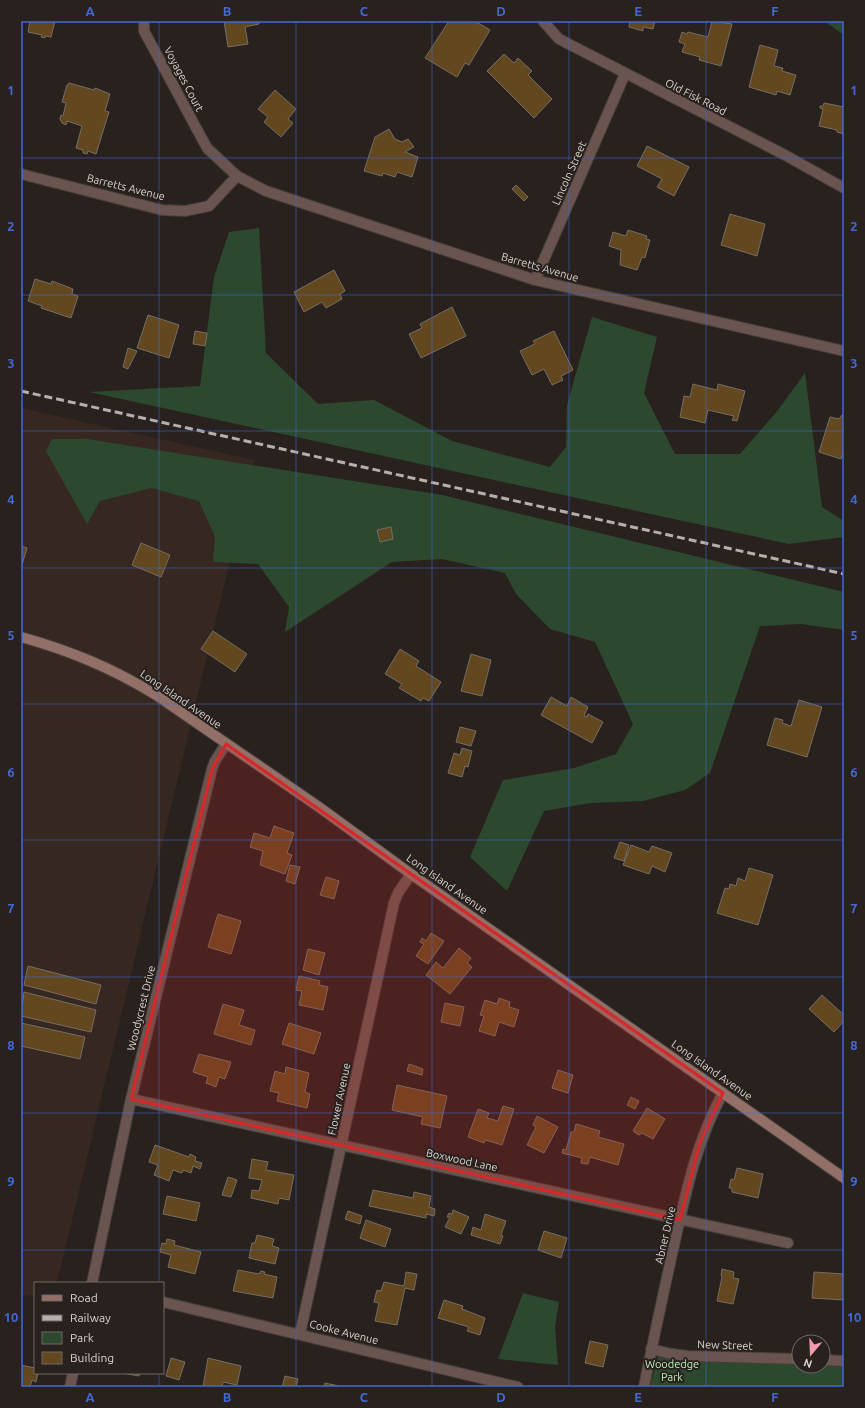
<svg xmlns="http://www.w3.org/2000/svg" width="865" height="1408" viewBox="0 0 865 1408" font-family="Ubuntu,sans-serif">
<rect width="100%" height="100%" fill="#29211d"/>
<path fill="#362821" d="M 21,408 L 254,460 L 57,1283 L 35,1283 L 35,1296 L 21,1295 Z"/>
<g fill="#2c492f">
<path d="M 824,21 L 844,21 L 844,35 Z"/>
<path d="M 259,228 L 266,353 L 318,404 L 374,400 L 452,441 L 550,467 L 566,447 L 567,405 L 592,317 L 657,337 L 644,393 L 675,454 L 740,454 L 778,410 L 805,373 L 822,507 L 844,521 L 844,537 L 789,544 L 89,392 L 200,386 L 214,277 L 229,232 Z"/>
<path d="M 52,439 L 87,439 L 442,495 L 844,592 L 844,630 L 801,624 L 760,626 L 710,773 L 685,790 L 643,801 L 591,803 L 544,811 L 507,891 L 470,857 L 503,780 L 574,768 L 616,754 L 633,724 L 595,642 L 550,629 L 516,594 L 505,573 L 442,559 L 392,562 L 285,632 L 289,607 L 258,564 L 213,562 L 215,537 L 199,501 L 151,488 L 100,501 L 87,524 L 46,451 Z"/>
<path d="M 523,1293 L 559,1302 L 555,1327 L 558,1365 L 498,1359 Z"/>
<path d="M 659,1353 L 799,1360 L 799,1366 L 823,1366 L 823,1361 L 844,1362 L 844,1387 L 650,1387 Z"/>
</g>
<g fill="#63471f" stroke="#746e66">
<path d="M 30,21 L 55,21 L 51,37 L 45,36 L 45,38 L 41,37 L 42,35 L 28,32 Z"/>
<path d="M 224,21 L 259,21 L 259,24 L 245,27 L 248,44 L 228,47 Z"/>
<path d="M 449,21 L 475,21 L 490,30 L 469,65 L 465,63 L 457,77 L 425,58 Z"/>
<path d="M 630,21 L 655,21 L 653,29 L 643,27 L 643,31 L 629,27 Z"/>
<path d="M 712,21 L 732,24 L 721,66 L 699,60 L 700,57 L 682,52 L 685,44 L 679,42 L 682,32 L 687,34 L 688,32 L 708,37 Z"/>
<path d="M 760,45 L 778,50 L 774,66 L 783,68 L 782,71 L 796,75 L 790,95 L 777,91 L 776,95 L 749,87 Z"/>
<path d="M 504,54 L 514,63 L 518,58 L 532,71 L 528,75 L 552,99 L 534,118 L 487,71 Z"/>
<path d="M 69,83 L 94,90 L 95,88 L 110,94 L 105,111 L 109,112 L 96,154 L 88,151 L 87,154 L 83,153 L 83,150 L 76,148 L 82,126 L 67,121 L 66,125 L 62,123 L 60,119 L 61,115 L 63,116 L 66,103 L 62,102 L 67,85 Z"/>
<path d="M 275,90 L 296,109 L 288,119 L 293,123 L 281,137 L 264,122 L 268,117 L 258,109 Z"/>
<path d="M 824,103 L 844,107 L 844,134 L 837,132 L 837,130 L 819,126 L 823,109 L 820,108 L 820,106 L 823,106 Z"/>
<path d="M 389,129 L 395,139 L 402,142 L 408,139 L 414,147 L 405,152 L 418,157 L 412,177 L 397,172 L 395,177 L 383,173 L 382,176 L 364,171 L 375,137 Z"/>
<path d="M 647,146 L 689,167 L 674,196 L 657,187 L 662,179 L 637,166 Z"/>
<path d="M 516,185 L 528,197 L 524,201 L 512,189 Z"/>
<path d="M 730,214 L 765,224 L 757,256 L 721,245 Z"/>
<path d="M 628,230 L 647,236 L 646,239 L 650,240 L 645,258 L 642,257 L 637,270 L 620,265 L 621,250 L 609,246 L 613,232 L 626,236 Z"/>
<path d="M 334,270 L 345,291 L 340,294 L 342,299 L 326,308 L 322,302 L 304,312 L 294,292 Z"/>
<path d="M 35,279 L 51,284 L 52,281 L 73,289 L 72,294 L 78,296 L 71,318 L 41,308 L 42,306 L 28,301 Z"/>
<path d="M 452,307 L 466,336 L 421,358 L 409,334 L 422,328 L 420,324 Z"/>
<path d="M 148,315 L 179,325 L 169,358 L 137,348 Z"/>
<path d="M 195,331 L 207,333 L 205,346 L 193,344 Z"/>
<path d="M 554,331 L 573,370 L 561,376 L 563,380 L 552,385 L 544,369 L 532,375 L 520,351 L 535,344 L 533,341 Z"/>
<path d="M 128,348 L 137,351 L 128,369 L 123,367 Z"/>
<path d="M 693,384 L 717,390 L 718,384 L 745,391 L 737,421 L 732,420 L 734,416 L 708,410 L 705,423 L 680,417 L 684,396 L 690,397 Z"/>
<path d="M 842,415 L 844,416 L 844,450 L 841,459 L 819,452 L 830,417 L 839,419 Z"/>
<path d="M 391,527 L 393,539 L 380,542 L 377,530 Z"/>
<path d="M 141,543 L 170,555 L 161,577 L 132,565 Z"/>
<path d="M 21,546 L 27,548 L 21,568 Z"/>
<path d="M 213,631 L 247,654 L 235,672 L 201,649 Z"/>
<path d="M 400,649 L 419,661 L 416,666 L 441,682 L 429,701 L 423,698 L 421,701 L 399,688 L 402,684 L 385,674 Z"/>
<path d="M 471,654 L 491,660 L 482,696 L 461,691 Z"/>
<path d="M 551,697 L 567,706 L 571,697 L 588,707 L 584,716 L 587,717 L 588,714 L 603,722 L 592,743 L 541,715 Z"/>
<path d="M 799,700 L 822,707 L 807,757 L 767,745 L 775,718 L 783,720 L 782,723 L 791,726 Z"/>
<path d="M 460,727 L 476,731 L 471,746 L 456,742 Z"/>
<path d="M 462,748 L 472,751 L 468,767 L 465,766 L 462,777 L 448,773 L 454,753 L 460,755 Z"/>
<path d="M 274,826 L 294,833 L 287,853 L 292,855 L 285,874 L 260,865 L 263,851 L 250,847 L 254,833 L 270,838 Z"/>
<path d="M 620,842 L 629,845 L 624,861 L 614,858 Z"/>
<path d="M 631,845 L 649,852 L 652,846 L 672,853 L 665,872 L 652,866 L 649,874 L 623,865 Z"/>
<path d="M 290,865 L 300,867 L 295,884 L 286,881 Z"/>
<path d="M 749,868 L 773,875 L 758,925 L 717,913 L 725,888 L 729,889 L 730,884 L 736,886 L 738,878 L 745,881 Z"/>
<path d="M 326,877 L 339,881 L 334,899 L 320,895 Z"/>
<path d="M 218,914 L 241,921 L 231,954 L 208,947 Z"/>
<path d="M 431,933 L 444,941 L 428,964 L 416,956 L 424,944 L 420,942 L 422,938 L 426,941 Z"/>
<path d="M 459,948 L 471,958 L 467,963 L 472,967 L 450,994 L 426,975 L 436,962 L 443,968 Z"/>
<path d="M 308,949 L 325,953 L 319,975 L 303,970 Z"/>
<path d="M 28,966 L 101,985 L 96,1004 L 24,985 Z"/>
<path d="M 299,976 L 320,981 L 319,985 L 328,987 L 323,1010 L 299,1005 L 302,991 L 296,990 Z"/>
<path d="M 24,992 L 96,1010 L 91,1032 L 21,1016 Z"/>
<path d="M 822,995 L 844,1015 L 844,1021 L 834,1032 L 809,1009 Z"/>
<path d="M 499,998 L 510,1002 L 509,1007 L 519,1010 L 514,1027 L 499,1022 L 495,1036 L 479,1031 L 484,1016 L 480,1015 L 485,1000 L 497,1004 Z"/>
<path d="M 445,1003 L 464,1007 L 460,1026 L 441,1022 Z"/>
<path d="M 223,1004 L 244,1010 L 239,1025 L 255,1030 L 251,1045 L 214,1034 Z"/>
<path d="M 21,1023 L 85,1037 L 80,1059 L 21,1046 Z"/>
<path d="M 289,1023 L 321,1033 L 314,1054 L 282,1044 Z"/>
<path d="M 199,1054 L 231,1062 L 225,1079 L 219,1077 L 216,1087 L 206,1083 L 208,1077 L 193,1072 Z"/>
<path d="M 409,1064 L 423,1069 L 422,1075 L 407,1071 Z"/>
<path d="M 286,1067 L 309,1073 L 305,1092 L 310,1094 L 307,1108 L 277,1101 L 279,1093 L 270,1091 L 275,1071 L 285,1074 Z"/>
<path d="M 558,1070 L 573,1075 L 568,1093 L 552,1088 Z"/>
<path d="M 397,1085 L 447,1096 L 440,1128 L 421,1124 L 423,1117 L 392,1110 Z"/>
<path d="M 631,1097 L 639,1101 L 635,1109 L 627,1105 Z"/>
<path d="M 503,1106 L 514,1109 L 502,1145 L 485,1140 L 484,1143 L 468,1137 L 478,1109 L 489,1113 L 487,1118 L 498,1121 Z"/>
<path d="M 647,1108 L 665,1119 L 653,1139 L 642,1133 L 639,1135 L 633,1131 Z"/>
<path d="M 537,1116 L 558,1127 L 544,1153 L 527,1145 L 536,1127 L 533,1125 Z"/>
<path d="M 576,1124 L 600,1131 L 598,1137 L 624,1144 L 618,1165 L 590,1157 L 588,1164 L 581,1163 L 582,1158 L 562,1153 L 563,1149 L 566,1150 L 571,1132 L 574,1132 Z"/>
<path d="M 155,1145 L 189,1157 L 190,1154 L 196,1157 L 195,1161 L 202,1163 L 200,1169 L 193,1166 L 191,1173 L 183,1170 L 182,1173 L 173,1170 L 169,1181 L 154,1175 L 158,1165 L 149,1162 Z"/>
<path d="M 252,1159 L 268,1162 L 266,1170 L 294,1175 L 289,1200 L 279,1198 L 278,1204 L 251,1198 L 252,1190 L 259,1191 L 262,1180 L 249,1178 Z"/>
<path d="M 737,1168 L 763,1174 L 758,1198 L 732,1192 L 732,1188 L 729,1188 L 731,1179 L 734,1180 Z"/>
<path d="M 228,1177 L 237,1180 L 231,1197 L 222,1195 Z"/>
<path d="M 373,1190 L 413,1198 L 414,1192 L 431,1196 L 429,1207 L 435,1209 L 434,1216 L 426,1214 L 426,1218 L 369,1206 Z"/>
<path d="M 167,1196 L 200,1203 L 196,1221 L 163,1214 Z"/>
<path d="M 453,1210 L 469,1217 L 461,1234 L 445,1227 L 450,1217 L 447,1217 L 449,1213 L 452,1214 Z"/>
<path d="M 348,1211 L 362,1216 L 360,1224 L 345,1219 Z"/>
<path d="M 485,1214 L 506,1221 L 501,1235 L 503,1236 L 500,1244 L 471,1235 L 473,1227 L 481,1230 Z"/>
<path d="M 366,1220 L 391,1229 L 385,1247 L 360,1238 Z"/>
<path d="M 544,1231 L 567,1238 L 561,1258 L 538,1250 Z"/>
<path d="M 257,1235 L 274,1239 L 272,1246 L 279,1248 L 275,1264 L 249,1258 L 252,1243 L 255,1243 Z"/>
<path d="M 167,1239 L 175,1241 L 174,1245 L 201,1252 L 195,1274 L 168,1267 L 171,1255 L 160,1252 L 162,1243 L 166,1244 Z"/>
<path d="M 722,1269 L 734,1272 L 733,1278 L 739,1279 L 733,1304 L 717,1301 L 722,1277 L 721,1276 Z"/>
<path d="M 238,1270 L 259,1274 L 261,1271 L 265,1272 L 264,1274 L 277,1277 L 273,1298 L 233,1291 Z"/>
<path d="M 406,1272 L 417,1274 L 414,1290 L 405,1288 L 397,1325 L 375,1321 L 379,1303 L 374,1302 L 377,1290 L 381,1291 L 384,1282 L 404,1286 Z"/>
<path d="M 814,1272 L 844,1274 L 844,1300 L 812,1298 Z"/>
<path d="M 444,1300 L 463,1306 L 462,1309 L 485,1318 L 480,1335 L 467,1331 L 469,1327 L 438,1318 Z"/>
<path d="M 590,1341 L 608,1345 L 603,1367 L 585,1363 Z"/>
<path d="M 171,1358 L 185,1362 L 179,1380 L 166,1376 Z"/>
<path d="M 208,1358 L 241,1366 L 237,1385 L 223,1382 L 222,1387 L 203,1387 Z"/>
<path d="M 21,1365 L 35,1368 L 35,1373 L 38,1373 L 36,1382 L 32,1380 L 30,1387 L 21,1387 Z"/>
<path d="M 122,1373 L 140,1373 L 139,1376 Z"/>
<path d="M 285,1376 L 298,1379 L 296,1387 L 282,1387 Z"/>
<path d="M 325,1383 L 339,1386 L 339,1387 L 324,1387 Z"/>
</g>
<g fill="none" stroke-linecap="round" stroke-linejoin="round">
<g stroke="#453d3a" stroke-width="12">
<g id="street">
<path d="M 144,21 L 144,31 L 207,148 L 237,176 L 266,191 L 535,280 L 844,351"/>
<path d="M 543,21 L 559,39 L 783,154 L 844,188"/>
<path d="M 21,174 L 162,210 L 185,211 L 209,206 L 237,176"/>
<path d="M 535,280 L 625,74"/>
<path d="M 131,1099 L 788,1243"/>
<path d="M 92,1283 L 131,1099 L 212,769 L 215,761 L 226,744"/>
<path d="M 163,1302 L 518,1387"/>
<path d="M 300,1334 L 394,903 L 398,893 L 411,874"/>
<path d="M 651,1349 L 672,1354 L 688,1356 L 799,1359"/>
<path d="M 823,1360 L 844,1361"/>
<path d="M 70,1387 L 73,1373"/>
<path d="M 644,1387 C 653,1341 663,1295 673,1250 C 685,1196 696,1142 723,1093"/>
</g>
</g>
<g stroke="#453d3a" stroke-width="12">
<path id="secondary" d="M 21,637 C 71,651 112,668 156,695 L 319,807 L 411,874 L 844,1178"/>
</g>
<use href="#street" stroke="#6a544f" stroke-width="10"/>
<use href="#secondary" stroke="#927068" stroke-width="10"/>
<path stroke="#b6afac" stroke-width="3" stroke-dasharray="8 4" stroke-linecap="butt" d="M 21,391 L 844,574"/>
</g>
<path fill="#d62828" fill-opacity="0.2" stroke="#d62828" stroke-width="3" stroke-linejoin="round" d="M 226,744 L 723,1093 L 700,1143 L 680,1220 L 131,1099 L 212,769 Z"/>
<path fill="none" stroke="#4369d6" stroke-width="1" stroke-opacity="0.55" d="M 159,21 L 159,1283M 296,21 L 296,1387M 432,21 L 432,1387M 569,21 L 569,1387M 706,21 L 706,1387M 21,158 L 844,158M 21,295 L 844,295M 21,431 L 844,431M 21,568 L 844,568M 21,704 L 844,704M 21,840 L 844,840M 21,977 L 844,977M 21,1113 L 844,1113M 21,1250 L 844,1250M 159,1373 L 159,1387"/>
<g text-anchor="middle" stroke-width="4" stroke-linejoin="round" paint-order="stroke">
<g font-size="11" fill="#d9d3d0" stroke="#29211d">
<text transform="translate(184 79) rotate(62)" y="4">Voyages Court</text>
<text transform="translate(696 97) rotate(27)" y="4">Old Fisk Road</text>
<text transform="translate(569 173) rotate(-66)" y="4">Lincoln Street</text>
<text transform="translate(126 187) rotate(14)" y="4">Barretts Avenue</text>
<text transform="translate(540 267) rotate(16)" y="4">Barretts Avenue</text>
<text transform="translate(181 699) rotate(34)" y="4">Long Island Avenue</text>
<text transform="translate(447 884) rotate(35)" y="4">Long Island Avenue</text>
<text transform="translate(141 1008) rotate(-76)" y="4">Woodycrest Drive</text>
<text transform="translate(712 1070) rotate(35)" y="4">Long Island Avenue</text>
<text transform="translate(339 1099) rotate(-78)" y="4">Flower Avenue</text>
<text transform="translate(462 1160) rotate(12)" y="4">Boxwood Lane</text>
<text transform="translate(665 1235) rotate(-77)" y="4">Abner Drive</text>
<text transform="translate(344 1332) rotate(14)" y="4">Cooke Avenue</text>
<text transform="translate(725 1345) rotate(2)" y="4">New Street</text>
</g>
<g font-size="11" fill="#b4f1b9" stroke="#29211d">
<text x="672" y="1368">Woodedge<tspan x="672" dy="13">Park</tspan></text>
</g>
</g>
<rect width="865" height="1408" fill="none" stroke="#29211d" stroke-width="44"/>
<rect x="34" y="1282" width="130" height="92" fill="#29211d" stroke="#6f6865"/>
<rect x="42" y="1295" width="20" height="6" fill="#927068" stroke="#6f6865"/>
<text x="70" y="1302" font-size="12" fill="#d9d3d0">Road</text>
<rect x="42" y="1315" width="20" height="6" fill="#b6afac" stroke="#6f6865"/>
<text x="70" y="1322" font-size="12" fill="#d9d3d0">Railway</text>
<rect x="42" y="1332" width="20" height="12" fill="#2c492f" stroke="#6f6865"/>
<text x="70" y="1342" font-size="12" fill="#d9d3d0">Park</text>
<rect x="42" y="1352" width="20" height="12" fill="#63471f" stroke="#6f6865"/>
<text x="70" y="1362" font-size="12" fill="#d9d3d0">Building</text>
<g transform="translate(811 1354) rotate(199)"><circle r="19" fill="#29211d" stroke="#6f6865"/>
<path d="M0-3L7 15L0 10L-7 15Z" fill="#f39aac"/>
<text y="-6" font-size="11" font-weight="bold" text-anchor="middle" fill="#d9d3d0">N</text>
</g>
<rect x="22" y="22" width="821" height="1364" fill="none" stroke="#4369d6" stroke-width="1.5"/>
<g font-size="13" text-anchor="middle" font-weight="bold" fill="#4369d6">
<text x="90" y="16">A</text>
<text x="227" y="16">B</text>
<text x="364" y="16">C</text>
<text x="501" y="16">D</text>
<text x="638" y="16">E</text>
<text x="775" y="16">F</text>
<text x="11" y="95">1</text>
<text x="854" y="95">1</text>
<text x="11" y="231">2</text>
<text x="854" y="231">2</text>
<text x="11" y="368">3</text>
<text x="854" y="368">3</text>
<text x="11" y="504">4</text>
<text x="854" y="504">4</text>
<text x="11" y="640">5</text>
<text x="854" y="640">5</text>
<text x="11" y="777">6</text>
<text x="854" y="777">6</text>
<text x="11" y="913">7</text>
<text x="854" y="913">7</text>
<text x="11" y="1050">8</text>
<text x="854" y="1050">8</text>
<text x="11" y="1186">9</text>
<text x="854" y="1186">9</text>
<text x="11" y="1322">10</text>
<text x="854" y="1322">10</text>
<text x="90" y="1402">A</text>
<text x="227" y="1402">B</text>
<text x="364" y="1402">C</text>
<text x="501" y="1402">D</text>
<text x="638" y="1402">E</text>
<text x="775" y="1402">F</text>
</g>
</svg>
